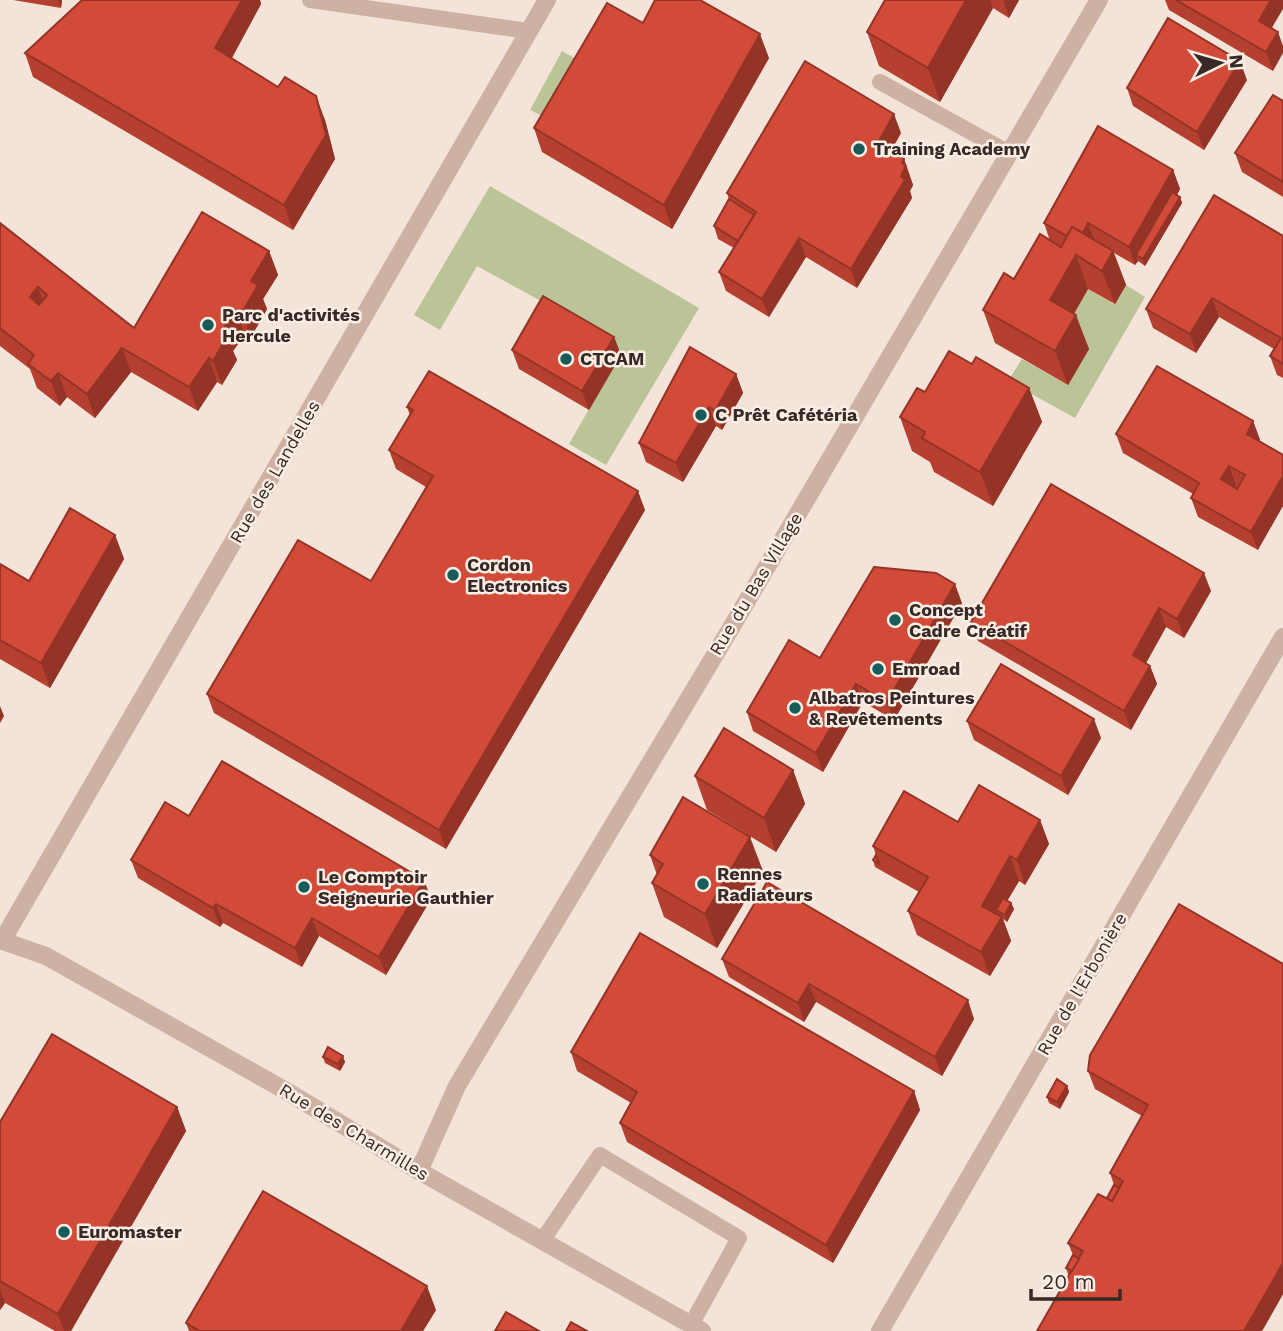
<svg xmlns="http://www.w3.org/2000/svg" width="1283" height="1331" viewBox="0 0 1283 1331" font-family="'Work Sans',sans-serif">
<rect width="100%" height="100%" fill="#f4e3d8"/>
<g fill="#bac497">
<path d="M 562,51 L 592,68 L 559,124 L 530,110 Z"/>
<path d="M 490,186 L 699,308 L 606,465 L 569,444 L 620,355 L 551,315 L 535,341 L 520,334 L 539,300 L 477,266 L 440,330 L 414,315 Z"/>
<path d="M 1126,285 L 1145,297 L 1075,418 L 1008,381 L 1022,359 L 1068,385 L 1062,334 L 1088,289 L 1114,304 Z"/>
</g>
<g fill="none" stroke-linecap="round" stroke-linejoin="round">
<g stroke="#cdb1a3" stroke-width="16">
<path d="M 310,0 L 528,31"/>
<path d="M 880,82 L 1009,153"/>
<path d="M 542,1241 L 600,1155 L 739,1238 L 691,1325"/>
</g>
<g stroke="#cdb1a3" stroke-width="18">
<path d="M 2,941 L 547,0"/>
<path d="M 419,1171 L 457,1086 L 731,628 L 1099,0"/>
<path d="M 880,1331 L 1283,637"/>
</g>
<path stroke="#cdb1a3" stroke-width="18" d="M 0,940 L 46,956 L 288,1092 L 419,1171 L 702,1331"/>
</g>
<g fill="#b54030">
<path d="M 13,0 L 62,0 L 61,8 Z"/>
<path d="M 82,0 L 260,0 L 261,4 L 232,58 L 278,87 L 325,120 L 335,159 L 293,230 L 33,77 L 25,53 Z"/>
<path d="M 885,0 L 1019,0 L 1009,18 L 993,8 L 940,102 L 879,66 L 867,32 Z"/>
<path d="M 1165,0 L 1283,0 L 1272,28 L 1273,71 L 1169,10 Z"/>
<path d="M 643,23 L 769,58 L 672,229 L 542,152 L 534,128 Z"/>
<path d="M 1247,80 L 1204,150 L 1133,106 L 1127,88 Z"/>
<path d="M 1283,101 L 1283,197 L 1242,172 L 1235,153 Z"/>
<path d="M 901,133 L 891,151 L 904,159 L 913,185 L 910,191 L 912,198 L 857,288 L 806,257 L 769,317 L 726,291 L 719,272 L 734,248 L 718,239 L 714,226 L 729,199 L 727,193 Z"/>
<path d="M 1173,170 L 1180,189 L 1177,195 L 1180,197 L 1182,203 L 1145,266 L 1138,261 L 1135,265 L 1114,253 L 1126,285 L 1115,304 L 1088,289 L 1074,314 L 1089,349 L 1068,385 L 995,343 L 983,310 L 1050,241 L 1044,223 Z"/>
<path d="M 0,223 L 134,328 L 269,251 L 278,275 L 263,299 L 267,309 L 251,337 L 245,334 L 233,351 L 237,360 L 222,385 L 217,382 L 198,411 L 131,372 L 95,418 L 67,397 L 60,406 L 37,388 L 30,369 L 0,346 Z"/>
<path d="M 1283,236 L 1283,378 L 1277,375 L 1270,356 L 1274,349 L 1219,317 L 1196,353 L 1153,328 L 1146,309 Z"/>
<path d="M 614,337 L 621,355 L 589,410 L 519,369 L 512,350 Z"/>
<path d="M 972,364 L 1029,388 L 1042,422 L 993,506 L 934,472 L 930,462 L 912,451 L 900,417 L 925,392 Z"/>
<path d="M 736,374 L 743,393 L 722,430 L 716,426 L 683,482 L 646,462 L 639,443 Z"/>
<path d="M 407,407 L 645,510 L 446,849 L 214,713 L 207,694 L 371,581 L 426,487 L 396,469 L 389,450 L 410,415 Z"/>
<path d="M 1253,421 L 1260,440 L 1258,550 L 1198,517 L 1191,498 L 1193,494 L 1123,453 L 1116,434 Z"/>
<path d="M 115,535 L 124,559 L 50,688 L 0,659 L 0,564 L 29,581 Z"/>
<path d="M 1211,591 L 1184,638 L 1166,627 L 1146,663 L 1150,666 L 1157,684 L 1131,730 L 978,641 L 971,622 Z"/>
<path d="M 962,603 L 894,720 L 863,702 L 823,772 L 753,731 L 747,712 L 820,658 Z"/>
<path d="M 967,721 L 1101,738 L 1068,795 L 974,740 Z"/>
<path d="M 793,770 L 805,804 L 776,852 L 707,810 L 695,776 Z"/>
<path d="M 189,816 L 424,880 L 431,899 L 386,975 L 319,936 L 302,967 L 223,923 L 220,927 L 138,878 L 131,860 Z"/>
<path d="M 1040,820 L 1049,844 L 1025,885 L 1019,881 L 1007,901 L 1011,903 L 1014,909 L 1007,922 L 1003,919 L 1011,941 L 990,976 L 917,935 L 908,911 L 919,892 L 875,867 L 873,860 L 876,855 L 873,846 Z"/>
<path d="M 650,855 L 763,871 L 717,948 L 664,917 L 652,883 L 657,875 Z"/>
<path d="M 1179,904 L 1283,1294 L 1262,1331 L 1037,1331 L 1070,1275 L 1068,1274 L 1066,1268 L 1073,1255 L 1068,1243 L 1107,1198 L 1114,1185 L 1110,1173 L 1142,1116 L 1095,1089 L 1088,1071 Z"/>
<path d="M 722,959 L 974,1019 L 942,1076 L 816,1002 L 804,1022 L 729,977 Z"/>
<path d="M 571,1052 L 914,1091 L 920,1110 L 833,1263 L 627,1142 L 620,1123 L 631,1103 L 577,1071 Z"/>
<path d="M 323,1057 L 345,1062 L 340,1071 L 325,1063 Z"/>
<path d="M 1067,1086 L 1069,1092 L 1060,1109 L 1049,1103 L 1047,1097 Z"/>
<path d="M 177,1107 L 186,1131 L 71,1331 L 55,1331 L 5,1303 L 0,1310 L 0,1122 Z"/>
<path d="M 436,1310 L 423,1331 L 189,1331 L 186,1323 Z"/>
</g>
<g fill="#933427">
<path d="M 58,0 L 62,0 L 61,8 Z"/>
<path d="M 242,0 L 260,0 L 261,4 L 224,72 L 215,48 Z"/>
<path d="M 966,0 L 990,0 L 993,8 L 940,102 L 928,68 Z"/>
<path d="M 1003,0 L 1019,0 L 1009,18 Z"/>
<path d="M 1271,0 L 1283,0 L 1283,9 L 1265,39 L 1259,21 Z"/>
<path d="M 1278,32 L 1283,46 L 1283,53 L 1273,71 L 1266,52 Z"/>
<path d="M 760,34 L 769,58 L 672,229 L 664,205 Z"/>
<path d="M 1240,61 L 1247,80 L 1204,150 L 1197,132 Z"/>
<path d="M 316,96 L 325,120 L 335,159 L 293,230 L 284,205 Z"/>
<path d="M 894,114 L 901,133 L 885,161 L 878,143 Z"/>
<path d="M 904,159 L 913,185 L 910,191 L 912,198 L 857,288 L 851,269 L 901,176 L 902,163 Z"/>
<path d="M 1173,170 L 1180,189 L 1140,257 L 1136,255 L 1138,261 L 1135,265 L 1129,247 Z"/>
<path d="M 1180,197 L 1182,203 L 1145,266 L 1143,259 Z"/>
<path d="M 1088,223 L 1095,242 L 1078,242 Z"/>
<path d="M 799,238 L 806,257 L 769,317 L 762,299 Z"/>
<path d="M 269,251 L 278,275 L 263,299 L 267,309 L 251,337 L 242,313 L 251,281 Z"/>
<path d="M 1113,251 L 1126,285 L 1115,304 L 1102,271 Z"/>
<path d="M 1076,255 L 1088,289 L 1062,334 L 1050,300 Z"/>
<path d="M 38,287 L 46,311 L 30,297 Z"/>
<path d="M 1212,298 L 1219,317 L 1196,353 L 1190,334 Z"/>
<path d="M 236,310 L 245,334 L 233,351 L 237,360 L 222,385 L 213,361 L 222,331 Z"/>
<path d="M 1076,315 L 1089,349 L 1068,385 L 1055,351 Z"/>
<path d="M 614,337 L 621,355 L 589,410 L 582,391 Z"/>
<path d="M 122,348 L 131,372 L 95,418 L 87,394 Z"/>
<path d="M 209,358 L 217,382 L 198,411 L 189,387 Z"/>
<path d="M 58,373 L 67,397 L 60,406 L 51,381 Z"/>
<path d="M 736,374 L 743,393 L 722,430 L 715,411 Z"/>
<path d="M 1029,388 L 1042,422 L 993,506 L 980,472 Z"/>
<path d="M 709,407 L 716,426 L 683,482 L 676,463 Z"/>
<path d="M 1253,421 L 1260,440 L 1254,453 L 1247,434 Z"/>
<path d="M 1229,466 L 1236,485 L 1228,498 L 1221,479 Z"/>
<path d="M 1283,476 L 1283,506 L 1258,550 L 1251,532 Z"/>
<path d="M 638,491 L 645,510 L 446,849 L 439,830 Z"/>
<path d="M 115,535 L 124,559 L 50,688 L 41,663 Z"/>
<path d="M 1204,573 L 1211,591 L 1184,638 L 1177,619 Z"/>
<path d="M 955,584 L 962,603 L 894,720 L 887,702 Z"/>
<path d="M 1159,608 L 1166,627 L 1140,674 L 1133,655 Z"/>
<path d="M 1150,666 L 1157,684 L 1131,730 L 1124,711 Z"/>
<path d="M 856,684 L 863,702 L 823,772 L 816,753 Z"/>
<path d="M 0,706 L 4,716 L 0,723 Z"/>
<path d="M 1094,719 L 1101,738 L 1068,795 L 1061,776 Z"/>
<path d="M 793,770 L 805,804 L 776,852 L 764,818 Z"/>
<path d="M 1040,820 L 1049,844 L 1025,885 L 1017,860 Z"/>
<path d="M 750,837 L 763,871 L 717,948 L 705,914 Z"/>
<path d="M 1010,856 L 1019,881 L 1000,913 L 996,910 L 998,917 L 982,906 Z"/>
<path d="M 424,880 L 431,899 L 386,975 L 379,957 Z"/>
<path d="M 1011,903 L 1014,909 L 1007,922 L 1005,915 Z"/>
<path d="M 216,904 L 223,923 L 220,927 L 213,908 Z"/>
<path d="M 1002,917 L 1011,941 L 990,976 L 981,952 Z"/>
<path d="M 312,918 L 319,936 L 302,967 L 295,948 Z"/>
<path d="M 809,984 L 816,1002 L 804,1022 L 798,1003 Z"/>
<path d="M 968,1000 L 974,1019 L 942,1076 L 935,1057 Z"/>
<path d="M 343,1056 L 345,1062 L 340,1071 L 338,1064 Z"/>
<path d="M 1067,1086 L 1069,1092 L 1060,1109 L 1057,1102 Z"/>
<path d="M 914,1091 L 920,1110 L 833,1263 L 826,1245 Z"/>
<path d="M 177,1107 L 186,1131 L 71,1331 L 64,1331 L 58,1314 Z"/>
<path d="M 1283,1263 L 1283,1294 L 1262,1331 L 1244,1331 Z"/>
<path d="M 427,1286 L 436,1310 L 423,1331 L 401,1331 Z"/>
<path d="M 0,1290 L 5,1303 L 0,1310 Z"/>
</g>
<g fill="#d24a38" stroke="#933427" stroke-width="2" fill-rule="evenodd">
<path d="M 82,0 L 242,0 L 215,48 L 278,87 L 285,77 L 316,96 L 326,135 L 284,205 L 25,53 Z"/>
<path d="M 655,0 L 700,0 L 760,34 L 664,205 L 534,128 L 607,3 L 643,23 Z"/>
<path d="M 885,0 L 966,0 L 928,68 L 867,32 Z"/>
<path d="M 1176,0 L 1271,0 L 1259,21 L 1278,32 L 1266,52 Z"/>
<path d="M 1168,18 L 1240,61 L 1197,132 L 1127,88 Z"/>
<path d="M 805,61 L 894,114 L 878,143 L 904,159 L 902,163 L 906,166 L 901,176 L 905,180 L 851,269 L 799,238 L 762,299 L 719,272 L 756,212 L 727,193 Z"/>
<path d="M 1273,95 L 1283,101 L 1283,182 L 1235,153 Z"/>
<path d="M 1098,126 L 1173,170 L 1129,247 L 1088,223 L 1083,233 L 1072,227 L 1067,236 L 1044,223 Z"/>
<path d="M 1172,192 L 1180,197 L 1143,259 L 1136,255 Z"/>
<path d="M 1214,195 L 1283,236 L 1283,364 L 1270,356 L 1281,338 L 1212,298 L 1190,334 L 1146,309 Z"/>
<path d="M 729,199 L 754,215 L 738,241 L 714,226 Z"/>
<path d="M 202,212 L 269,251 L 251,281 L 258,285 L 242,313 L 236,310 L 222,331 L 228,335 L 213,361 L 209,358 L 189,387 L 122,348 L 87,394 L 58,373 L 51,381 L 28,364 L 34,355 L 0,328 L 0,223 L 134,328 ZM 38,287 L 47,295 L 39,305 L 30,297 Z"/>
<path d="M 1072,227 L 1113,251 L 1102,271 L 1076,255 L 1050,300 L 1076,315 L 1055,351 L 983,310 L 1004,273 L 1014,279 L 1040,234 L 1061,247 Z"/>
<path d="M 543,296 L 614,337 L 582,391 L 512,350 Z"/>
<path d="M 690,347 L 736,374 L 715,411 L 709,407 L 676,463 L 639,443 Z"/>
<path d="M 949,351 L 972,364 L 976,357 L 1029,388 L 980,472 L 922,438 L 925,432 L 900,417 L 917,388 L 925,392 Z"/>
<path d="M 1157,366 L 1253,421 L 1247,434 L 1283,455 L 1283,476 L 1251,532 L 1191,498 L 1199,483 L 1116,434 ZM 1229,466 L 1245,475 L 1237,489 L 1221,479 Z"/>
<path d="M 429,371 L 638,491 L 439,830 L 207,694 L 298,540 L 371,581 L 433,476 L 389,450 L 413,410 L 407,407 Z"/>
<path d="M 1051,484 L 1204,573 L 1177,619 L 1159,608 L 1133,655 L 1150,666 L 1124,711 L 971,622 Z"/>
<path d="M 70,508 L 115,535 L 41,663 L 0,640 L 0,564 L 29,581 Z"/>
<path d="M 874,567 L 936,573 L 955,584 L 887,702 L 856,684 L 816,753 L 747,712 L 789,640 L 820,658 Z"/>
<path d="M 1001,664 L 1094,719 L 1061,776 L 967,721 Z"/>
<path d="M 724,728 L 793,770 L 764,818 L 695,776 Z"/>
<path d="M 222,761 L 424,880 L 379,957 L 312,918 L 295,948 L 216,904 L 213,908 L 131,860 L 165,802 L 189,816 Z"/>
<path d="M 979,785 L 1040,820 L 1017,860 L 1010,856 L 982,906 L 1002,917 L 981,952 L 908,911 L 928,877 L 873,846 L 904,791 L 958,822 Z"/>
<path d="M 683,797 L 750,837 L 705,914 L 652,883 L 663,864 L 650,855 Z"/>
<path d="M 876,855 L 879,864 L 873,860 Z"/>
<path d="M 767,882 L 968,1000 L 935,1057 L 809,984 L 798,1003 L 722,959 Z"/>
<path d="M 1003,898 L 1011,903 L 1005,915 L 996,910 Z"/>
<path d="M 1179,904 L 1283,964 L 1283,1263 L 1244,1331 L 1037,1331 L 1083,1251 L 1068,1243 L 1098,1194 L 1112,1201 L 1123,1181 L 1110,1173 L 1148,1105 L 1088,1071 L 1090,1055 Z"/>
<path d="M 640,933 L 914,1091 L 826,1245 L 620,1123 L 637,1092 L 571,1052 Z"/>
<path d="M 52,1034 L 177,1107 L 58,1314 L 0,1281 L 0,1122 Z"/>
<path d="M 328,1047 L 343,1056 L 338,1064 L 323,1057 Z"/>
<path d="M 1057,1079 L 1067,1086 L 1057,1102 L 1047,1097 Z"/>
<path d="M 1114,1185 L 1119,1188 L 1112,1201 L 1107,1198 Z"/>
<path d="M 263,1191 L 427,1286 L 401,1331 L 200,1331 L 186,1323 Z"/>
<path d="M 1073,1255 L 1079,1259 L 1072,1271 L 1066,1268 Z"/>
<path d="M 506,1312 L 539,1331 L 495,1331 Z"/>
<path d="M 571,1322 L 587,1331 L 566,1331 Z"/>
</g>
<g fill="#175c58" stroke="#fbeee5" stroke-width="2.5">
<circle cx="859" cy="149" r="7"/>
<circle cx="208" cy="325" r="7"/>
<circle cx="566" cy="359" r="7"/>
<circle cx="701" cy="415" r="7"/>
<circle cx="453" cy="575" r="7"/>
<circle cx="895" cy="620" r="7"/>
<circle cx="878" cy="669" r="7"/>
<circle cx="795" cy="708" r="7"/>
<circle cx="703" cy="884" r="7"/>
<circle cx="304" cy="887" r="7"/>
<circle cx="64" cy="1232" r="7"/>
</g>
<g text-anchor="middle" stroke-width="5" stroke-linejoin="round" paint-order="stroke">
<g font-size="18" font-weight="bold" fill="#372926" stroke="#fbeee5" text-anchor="start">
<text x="873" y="155">Training Academy</text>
<text x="222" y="321">Parc d'activités<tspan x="222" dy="21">Hercule</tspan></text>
<text x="580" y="365">CTCAM</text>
<text x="715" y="421">C Prêt Cafétéria</text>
<text x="467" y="571">Cordon<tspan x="467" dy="21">Electronics</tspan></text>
<text x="909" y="616">Concept<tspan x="909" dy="21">Cadre Créatif</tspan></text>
<text x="892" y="675">Emroad</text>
<text x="809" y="704">Albatros Peintures<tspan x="809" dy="21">&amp; Revêtements</tspan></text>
<text x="717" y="880">Rennes<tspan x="717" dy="21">Radiateurs</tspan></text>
<text x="318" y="883">Le Comptoir<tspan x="318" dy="21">Seigneurie Gauthier</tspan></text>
<text x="78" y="1238">Euromaster</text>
</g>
<g font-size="18" fill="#372926" stroke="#fbeee5">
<text transform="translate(275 472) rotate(-60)" y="6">Rue des Landelles</text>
<text transform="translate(756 584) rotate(-59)" y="6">Rue du Bas Village</text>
<text transform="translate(1082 984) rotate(-60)" y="6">Rue de l'Erbonière</text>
<text transform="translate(354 1132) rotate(31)" y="6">Rue des Charmilles</text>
</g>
</g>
<g transform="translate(1220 63) rotate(85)" stroke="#fbeee5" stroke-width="5" paint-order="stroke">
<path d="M0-5L12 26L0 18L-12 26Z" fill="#372926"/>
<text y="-10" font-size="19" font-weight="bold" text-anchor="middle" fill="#372926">N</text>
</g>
<path d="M1031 1289v10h89v-10" fill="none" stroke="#372926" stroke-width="3.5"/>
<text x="1042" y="1289" font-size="21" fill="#372926" stroke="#fbeee5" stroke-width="5" paint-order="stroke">20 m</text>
</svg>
